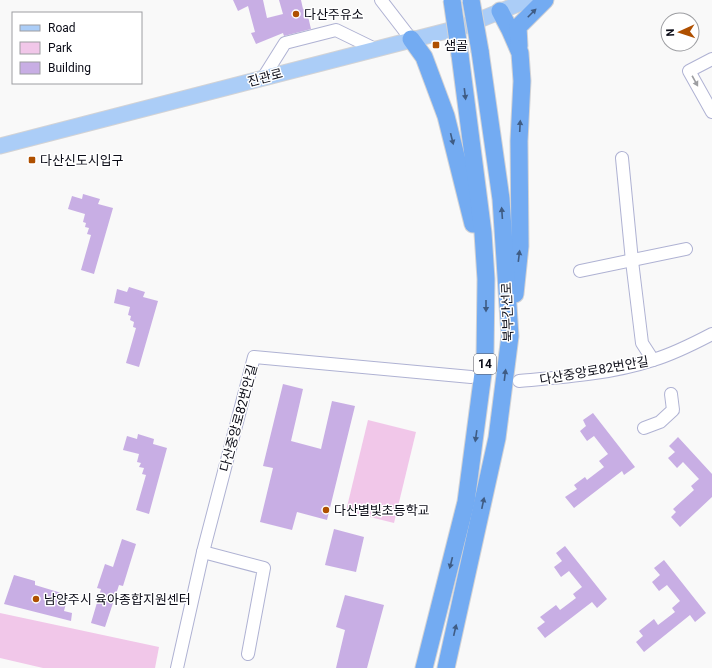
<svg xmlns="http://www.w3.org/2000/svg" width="712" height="668" viewBox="0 0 712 668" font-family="Roboto,'Noto Sans KR',sans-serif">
<rect width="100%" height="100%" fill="#f9f9f9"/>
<g fill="#f1c7e9">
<path d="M 368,420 L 416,432 L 394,523 L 346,511 Z"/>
<path d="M 0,613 L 159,647 L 155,668 L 43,668 L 0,658 Z"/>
</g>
<g fill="#c8aee4">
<path d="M 233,0 L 263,0 L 267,18 L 283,14 L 279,0 L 301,0 L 303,9 L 306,8 L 311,29 L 284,36 L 283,33 L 256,44 L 251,33 L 255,32 L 248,6 L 238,11 Z"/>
<path d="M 83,194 L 100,199 L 98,204 L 113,208 L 94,274 L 81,270 L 91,235 L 87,234 L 89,228 L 85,227 L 86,223 L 83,222 L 85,214 L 68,209 L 72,196 L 82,199 Z"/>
<path d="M 129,287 L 145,292 L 143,297 L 158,301 L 139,367 L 126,363 L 136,328 L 133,327 L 134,322 L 130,320 L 131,316 L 128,315 L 130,307 L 114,303 L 117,289 L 127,292 Z"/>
<path d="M 283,384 L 303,389 L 291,441 L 321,449 L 332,401 L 355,406 L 327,520 L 297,512 L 292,530 L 260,522 L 273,468 L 263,466 Z"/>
<path d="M 593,413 L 635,467 L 624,475 L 622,471 L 574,508 L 565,497 L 577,489 L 574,485 L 585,477 L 587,480 L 604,467 L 599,461 L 608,454 L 594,436 L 587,441 L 580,431 L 586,426 L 583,420 Z"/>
<path d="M 138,434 L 154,439 L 153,444 L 167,448 L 149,514 L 136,510 L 146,475 L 142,474 L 144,468 L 139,467 L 141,463 L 137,462 L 139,454 L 123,450 L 127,436 L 137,439 Z"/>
<path d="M 678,437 L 712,474 L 712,497 L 680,527 L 671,517 L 676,512 L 673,509 L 694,490 L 691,486 L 699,479 L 683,462 L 677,468 L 668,458 L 675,452 L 669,446 Z"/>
<path d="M 334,529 L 364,537 L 356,572 L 325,565 Z"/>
<path d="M 122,539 L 136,544 L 123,586 L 119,585 L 105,627 L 91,623 L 101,589 L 97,588 L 105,564 L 113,567 Z"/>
<path d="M 565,546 L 607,599 L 597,608 L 592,602 L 545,638 L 537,628 L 545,622 L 540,617 L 556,605 L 560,610 L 576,598 L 573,594 L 582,587 L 569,571 L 561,577 L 554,567 L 562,561 L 556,553 Z"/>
<path d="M 664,560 L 706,613 L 695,622 L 690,615 L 644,652 L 636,642 L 643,636 L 639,631 L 654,619 L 658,625 L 675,612 L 672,608 L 680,601 L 667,585 L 659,591 L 652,582 L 660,575 L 654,568 Z"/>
<path d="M 14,575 L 35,581 L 35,585 L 68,595 L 64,611 L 72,613 L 71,621 L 4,604 Z"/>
<path d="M 345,595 L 384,605 L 367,668 L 336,668 L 345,630 L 336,627 Z"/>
</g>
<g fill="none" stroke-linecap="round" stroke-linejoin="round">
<g stroke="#afb2d3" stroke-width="14">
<g id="minor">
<path d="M 381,0 L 411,39"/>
<path d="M 712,59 L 689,71 L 712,112"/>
<path d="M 263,78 L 285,43 L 336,30 L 375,49"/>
<path d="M 622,158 L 632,261 L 642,343 L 653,360"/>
<path d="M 580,271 L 686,249"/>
<path d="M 519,381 C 564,377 610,374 653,360 C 673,354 693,344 712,334"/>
<path d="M 644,428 L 660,422 L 673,410 L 671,394"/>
<path d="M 203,552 L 264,568 L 248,654"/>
<path d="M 177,668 L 203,552 L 254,357 L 471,377"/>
</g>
</g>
<g stroke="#d3d3d5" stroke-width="17">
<path id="major" d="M 0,146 L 462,27 L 528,0"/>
</g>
<g stroke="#d3d3d5" stroke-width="19">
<g id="highway">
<path d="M 500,11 L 510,30 L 520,53 L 522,81 L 519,141 L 520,246 L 515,294"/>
<path d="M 411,39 L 424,57 L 446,116 L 473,224"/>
<path d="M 519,46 L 518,27 L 545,0"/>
<path d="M 424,668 L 466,502 L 485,358 L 486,279 L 483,233 L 460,55"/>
<path d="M 446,668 L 497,438 L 510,336 L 501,199 L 480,51"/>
</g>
</g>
<use href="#minor" stroke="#fff" stroke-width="12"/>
<use href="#major" stroke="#abcdf7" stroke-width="15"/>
<use href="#highway" stroke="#73abf2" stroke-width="17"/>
<g stroke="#d3d3d5" stroke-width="19" stroke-linecap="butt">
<g id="highway-bridge">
<path d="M 452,0 L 460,55"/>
<path d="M 471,0 L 480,51"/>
</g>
</g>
<use href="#highway-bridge" stroke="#73abf2" stroke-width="17"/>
</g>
<defs><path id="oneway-solid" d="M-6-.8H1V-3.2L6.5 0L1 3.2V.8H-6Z"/></defs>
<g fill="#3f5c84">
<use href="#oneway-solid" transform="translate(532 13) rotate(-45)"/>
<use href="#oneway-solid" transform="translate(465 94) rotate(83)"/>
<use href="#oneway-solid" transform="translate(520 126) rotate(-87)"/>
<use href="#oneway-solid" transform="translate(452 139) rotate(76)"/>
<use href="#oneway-solid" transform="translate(502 213) rotate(-94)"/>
<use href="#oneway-solid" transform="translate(519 256) rotate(-83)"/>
<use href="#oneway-solid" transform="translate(486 306) rotate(90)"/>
<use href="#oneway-solid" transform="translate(505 375) rotate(-83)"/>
<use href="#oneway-solid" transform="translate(476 436) rotate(98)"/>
<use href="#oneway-solid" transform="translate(483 503) rotate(-78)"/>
<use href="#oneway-solid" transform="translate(451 563) rotate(104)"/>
<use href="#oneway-solid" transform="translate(455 630) rotate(-77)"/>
</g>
<use fill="#9d9ea2" href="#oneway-solid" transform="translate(695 81) rotate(61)"/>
<g fill="#af5000" stroke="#fff" stroke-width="1.5">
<circle cx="296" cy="14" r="4"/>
<rect x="432" y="41" width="8" height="8" rx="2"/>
<rect x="28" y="156" width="8" height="8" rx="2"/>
<circle cx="326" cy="510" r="4"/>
<circle cx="36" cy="599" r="4"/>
</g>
<g text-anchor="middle" stroke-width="3" stroke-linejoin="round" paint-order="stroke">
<rect fill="#fff" stroke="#54555d" stroke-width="1" x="474" y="354" width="22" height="20" rx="3"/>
<g font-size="12" font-weight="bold" fill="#0b0c17">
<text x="485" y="368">14</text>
</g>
<g font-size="13" fill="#0b0c17" stroke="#fff" text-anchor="start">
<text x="304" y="19">다산주유소</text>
<text x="444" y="50">샘골</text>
<text x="40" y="165">다산신도시입구</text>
<text x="334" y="515">다산별빛초등학교</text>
<text x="44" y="604">남양주시 육아종합지원센터</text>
</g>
<g font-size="13" fill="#0b0c17" stroke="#fff">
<text transform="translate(265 77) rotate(-15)" y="5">진관로</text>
<text transform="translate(507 312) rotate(-92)" y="5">북부간선로</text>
<text transform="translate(594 370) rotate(-10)" y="5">다산중앙로82번안길</text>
<text transform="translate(238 418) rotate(-75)" y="5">다산중앙로82번안길</text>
</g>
</g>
<rect x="12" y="12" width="130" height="72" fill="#ffffff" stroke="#9d9ea2"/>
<rect x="20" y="25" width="20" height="6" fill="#abcdf7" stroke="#9d9ea2"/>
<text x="48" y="32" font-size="12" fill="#0b0c17">Road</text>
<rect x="20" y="42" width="20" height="12" fill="#f1c7e9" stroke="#9d9ea2"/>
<text x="48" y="52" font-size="12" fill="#0b0c17">Park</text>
<rect x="20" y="62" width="20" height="12" fill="#c8aee4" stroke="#9d9ea2"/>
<text x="48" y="72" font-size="12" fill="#0b0c17">Building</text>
<g transform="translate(680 32) rotate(267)"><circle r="19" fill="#ffffff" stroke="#9d9ea2"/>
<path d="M0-3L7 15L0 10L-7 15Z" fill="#af5000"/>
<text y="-6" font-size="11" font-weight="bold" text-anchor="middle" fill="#0b0c17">N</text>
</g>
</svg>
